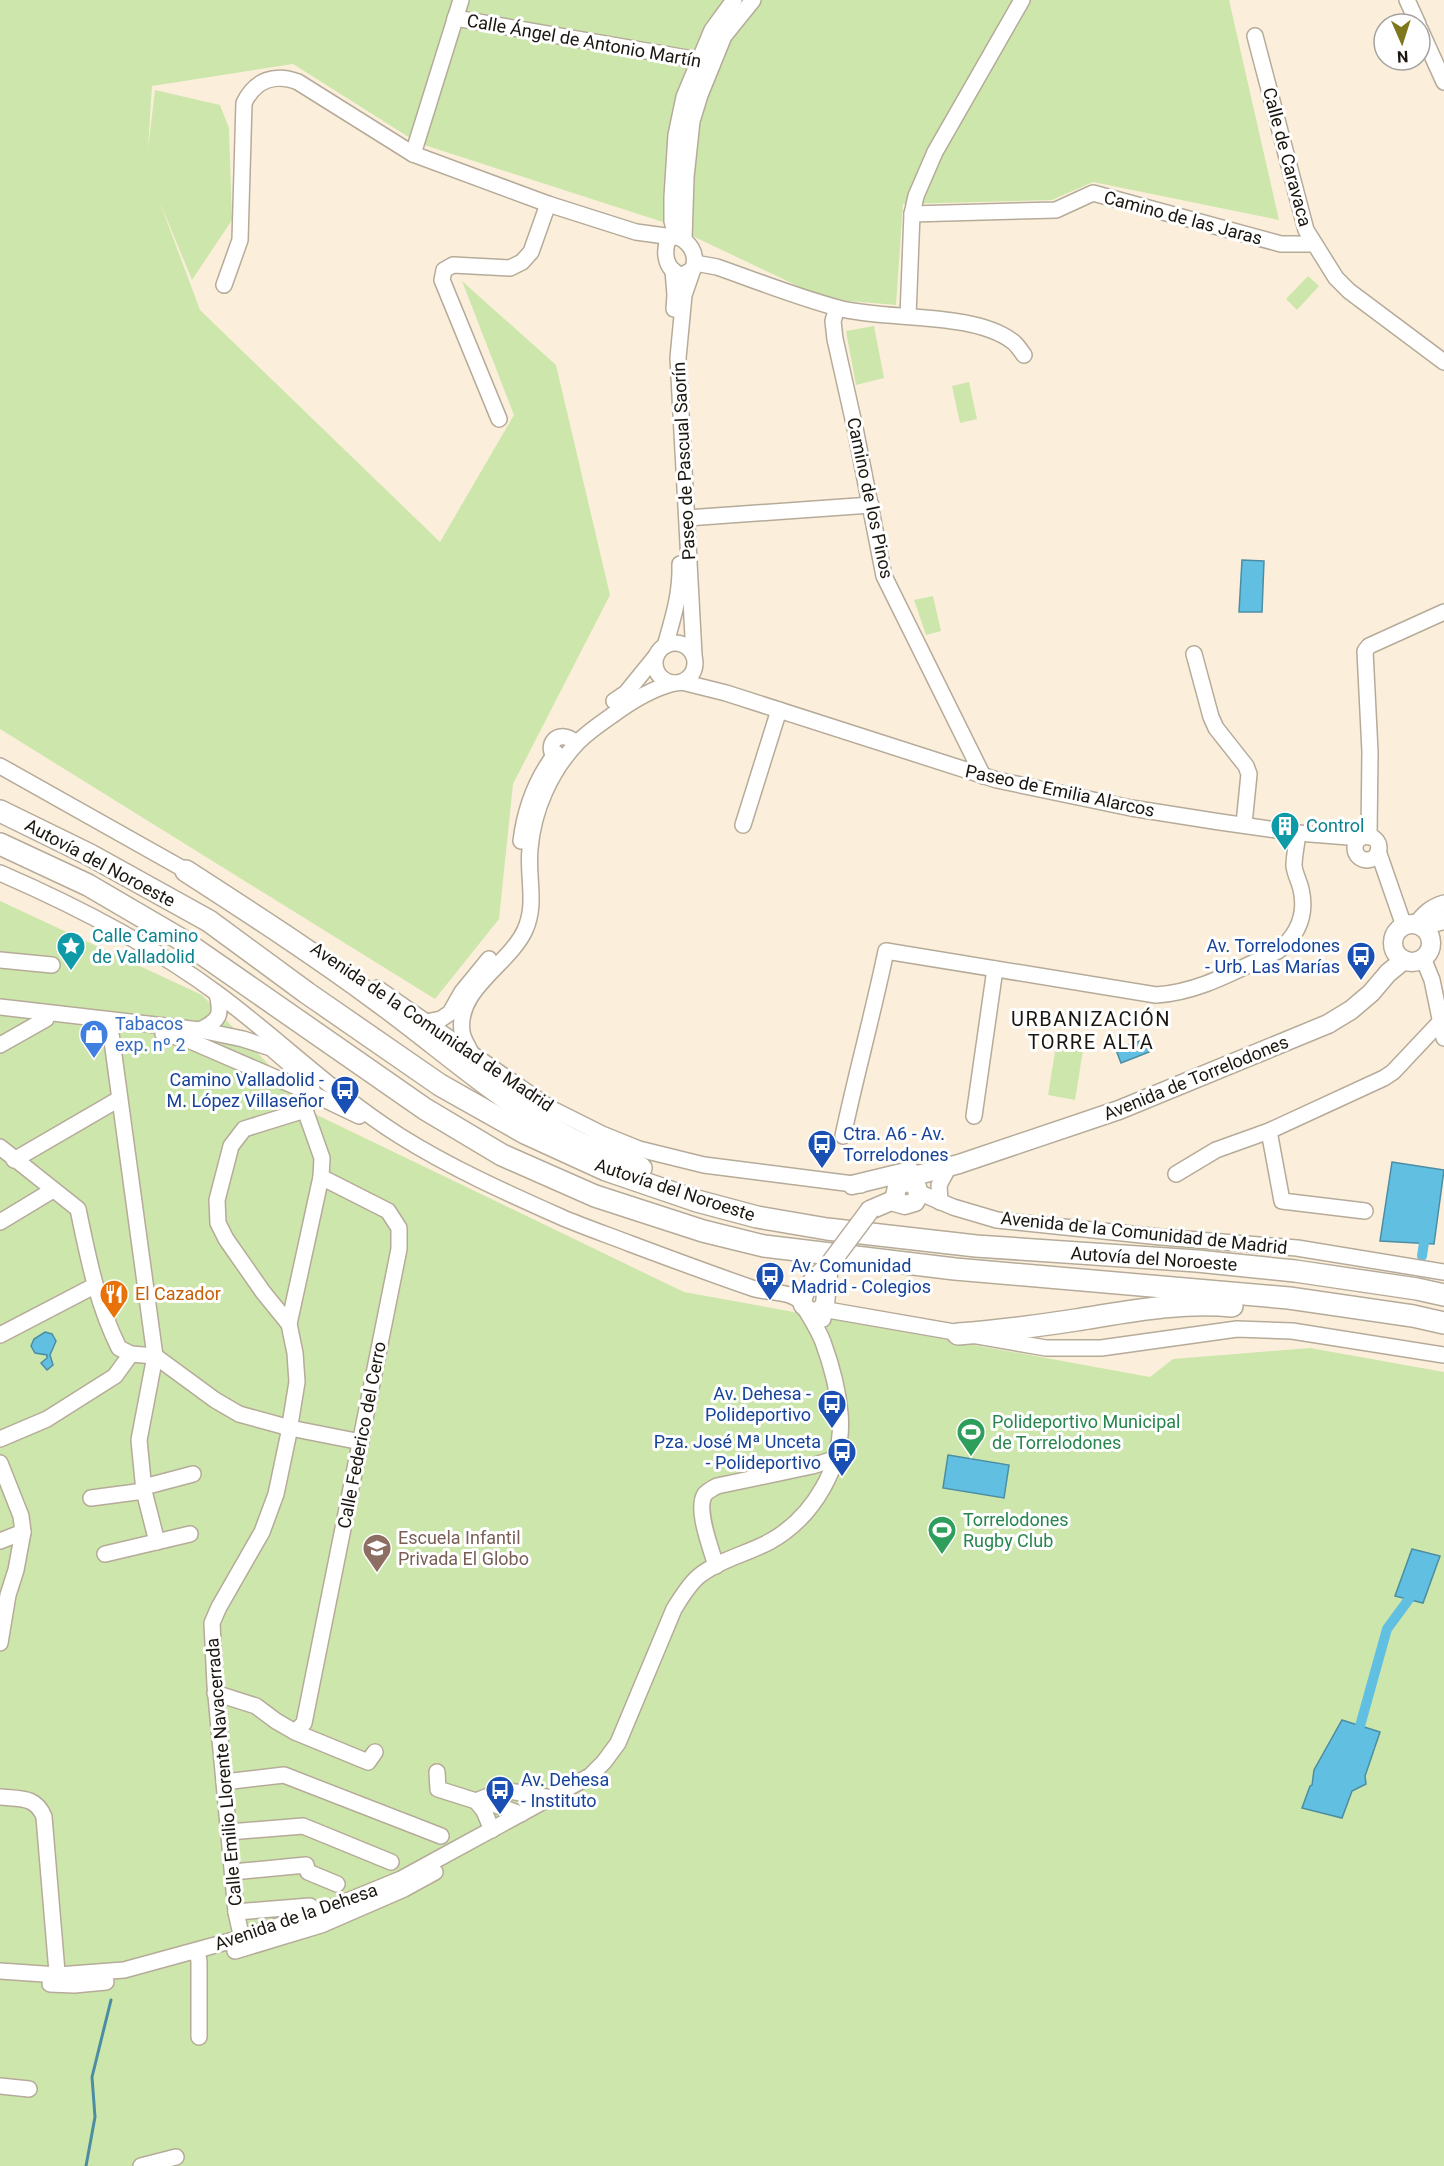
<svg xmlns="http://www.w3.org/2000/svg" width="1444" height="2166" viewBox="0 0 1444 2166" font-family="Roboto,sans-serif">
<rect width="100%" height="100%" fill="#fbefdc"/>
<g fill="#cde6ab">
<path d="M 0,0 L 1229,0 L 1279,220 L 1093,182 L 1052,200 L 903,204 L 896,305 L 825,299 L 663,222 L 418,143 L 293,64 L 152,86 L 148,149 L 155,90 L 220,105 L 229,128 L 232,220 L 192,280 L 159,200 L 200,310 L 440,542 L 514,415 L 462,281 L 556,365 L 610,595 L 513,784 L 499,919 L 435,999 L 0,729 Z"/>
<path d="M 1308,276 L 1319,286 L 1297,310 L 1286,299 Z"/>
<path d="M 874,326 L 884,378 L 856,385 L 846,331 Z"/>
<path d="M 969,382 L 977,419 L 960,423 L 952,386 Z"/>
<path d="M 933,596 L 941,631 L 926,635 L 914,600 Z"/>
<path d="M 0,901 L 202,995 L 317,1115 L 684,1292 L 1150,1377 L 1173,1359 L 1310,1348 L 1444,1372 L 1444,2166 L 0,2166 Z"/>
<path d="M 1057,1040 L 1084,1044 L 1075,1100 L 1048,1095 Z"/>
</g>
<g fill="#61c0e2" stroke="#4c8da3" stroke-width="1.5">
<path d="M 1242,560 L 1264,561 L 1262,612 L 1239,612 Z"/>
<path d="M 1145,1039 L 1149,1052 L 1121,1063 L 1116,1050 Z"/>
<path d="M 1392,1162 L 1444,1170 L 1434,1244 L 1380,1241 Z"/>
<path d="M 45,1332 L 52,1334 L 56,1341 L 50,1355 L 53,1365 L 47,1370 L 41,1363 L 47,1358 L 47,1355 L 35,1353 L 31,1346 L 34,1339 Z"/>
<path d="M 948,1455 L 1009,1465 L 1004,1498 L 943,1488 Z"/>
<path d="M 1412,1549 L 1440,1556 L 1423,1603 L 1395,1596 Z"/>
<path d="M 1342,1720 L 1380,1732 L 1365,1776 L 1366,1784 L 1352,1791 L 1342,1818 L 1302,1808 L 1310,1786 L 1312,1785 L 1314,1770 Z"/>
</g>
<g fill="none" stroke-linecap="round" stroke-linejoin="round">
<path stroke="#4c8da3" stroke-width="3" d="M 86,2166 L 95,2117 L 92,2077 L 111,2000"/>
<g stroke="#61c0e2" stroke-width="10">
<path d="M 1422,1256 L 1426,1229"/>
<path d="M 1360,1726 L 1387,1629 L 1409,1599 L 1414,1588"/>
</g>
<g stroke="#b6ab99" stroke-width="18">
<g id="minor">
<path d="M 1407,0 L 1418,24"/>
<path d="M 455,18 L 699,60 L 712,65"/>
<path d="M 1420,29 L 1444,82"/>
<path d="M 1255,36 L 1306,230 L 1336,278 L 1349,291 L 1444,362"/>
<path d="M 413,154 L 461,0"/>
<path d="M 912,214 L 1056,210 L 1093,193 L 1281,244 L 1314,244"/>
<path d="M 676,236 L 672,221 L 672,197 L 676,135 L 684,97 L 712,30 L 734,0"/>
<path d="M 676,236 C 690,242 698,253 693,269 L 683,275 C 666,272 663,254 668,240 Z"/>
<path d="M 684,239 L 686,177 L 692,121 L 700,95 L 724,36 L 753,0"/>
<path d="M 695,263 L 717,267 C 757,281 797,297 838,308 C 886,321 972,311 1012,341 C 1017,344 1020,350 1024,355"/>
<path d="M 693,269 L 684,295 L 678,358 L 694,655"/>
<path d="M 673,270 L 675,295 L 674,309"/>
<path d="M 224,285 L 240,240 L 244,103 C 255,80 275,73 298,82 L 413,154 L 548,204 L 636,232 L 673,237"/>
<path d="M 837,308 L 833,321 L 835,339 L 855,428 L 884,576 L 983,776"/>
<path d="M 908,316 L 912,214 L 916,196 L 935,152 L 1022,0"/>
<path d="M 499,419 L 442,280 L 444,270 L 453,265 L 510,268 L 522,262 L 531,252 L 548,204"/>
<path d="M 687,518 L 871,505"/>
<circle cx="675" cy="663" r="20"/>
<path d="M 665,646 C 673,618 681,593 680,564"/>
<path d="M 1194,654 L 1211,717 L 1216,728 L 1246,766 L 1249,774 L 1244,824"/>
<path d="M 682,682 L 726,693 L 997,780 L 1131,808 L 1220,822 L 1298,833 L 1361,838"/>
<path d="M 614,701 L 626,693 L 656,656"/>
<path d="M 557,759 C 543,748 557,726 576,743"/>
<path d="M 0,766 L 194,875"/>
<path d="M 743,825 L 779,710"/>
<circle cx="1367" cy="848" r="12"/>
<path d="M 1369,837 L 1370,752 L 1365,651 L 1369,646 L 1444,612"/>
<path d="M 521,841 C 525,809 536,779 556,753"/>
<path d="M 1378,851 L 1404,926"/>
<path d="M 0,873 C 76,906 152,945 218,994 C 280,1040 335,1095 400,1136 C 451,1168 507,1193 561,1217 C 584,1227 608,1235 631,1244 C 671,1259 711,1274 752,1288 C 768,1294 793,1289 803,1305"/>
<path d="M 1416,924 C 1424,913 1431,907 1444,903"/>
<path d="M 1423,958 L 1432,980 L 1444,1038"/>
<path d="M 0,960 L 52,965"/>
<path d="M 377,988 L 550,1108 L 602,1134 L 639,1149 L 704,1165 L 861,1185"/>
<path d="M 0,1007 L 200,1030 L 243,1039 L 271,1048 L 301,1074 L 311,1085 L 313,1094 L 305,1110 L 244,1129 L 231,1146 L 217,1200 L 218,1223 L 226,1239 L 263,1292 L 289,1324"/>
<path d="M 426,1022 L 441,1019 L 450,1013 L 462,992 L 489,959"/>
<path d="M 110,1026 L 155,1356 L 139,1440 L 144,1491 L 157,1542"/>
<path d="M 200,1030 C 220,1020 222,1015 217,994"/>
<path d="M 163,1034 L 186,1039 L 313,1094 L 359,1116"/>
<path d="M 0,1045 L 46,1019"/>
<path d="M 471,1053 C 468,1046 463,1039 462,1032 C 456,989 509,965 525,930 C 537,904 527,876 530,849 C 533,810 551,770 578,742 C 589,731 601,723 614,714 C 633,700 651,689 674,683"/>
<path d="M 974,1116 L 995,969"/>
<path d="M 1269,1131 L 1282,1201 L 1365,1211"/>
<path d="M 843,1136 C 856,1074 873,1014 886,951 L 1156,995 C 1201,992 1238,969 1278,951 C 1298,935 1307,915 1301,889 C 1299,881 1295,874 1294,866 C 1294,855 1297,843 1298,833"/>
<path d="M 0,1147 L 78,1209 C 88,1257 97,1304 119,1348 L 131,1354 L 155,1356 L 215,1400 L 239,1414 L 290,1428 L 361,1442"/>
<path d="M 14,1160 L 119,1099"/>
<path d="M 1176,1174 L 1216,1150 L 1269,1131 L 1384,1078 L 1393,1072 L 1441,1021"/>
<path d="M 918,1192 L 953,1207 L 997,1220 L 1161,1237 L 1297,1248 L 1444,1272"/>
<path d="M 940,1202 L 939,1185 L 946,1172"/>
<path d="M 0,1222 L 53,1190"/>
<path d="M 823,1319 L 822,1309 L 1046,1348 L 1101,1348 L 1237,1329 L 1292,1331 L 1444,1355"/>
<path d="M 0,1335 L 94,1286"/>
<path d="M 0,1439 L 47,1419 L 115,1376 L 131,1354"/>
<path d="M 0,1463 L 21,1516 L 23,1532 L 16,1570 L 8,1595 L 0,1643"/>
<path d="M 144,1487 L 193,1474"/>
<path d="M 91,1498 L 144,1491"/>
<path d="M 0,1541 L 23,1532"/>
<path d="M 105,1554 L 190,1534"/>
<path d="M 716,1566 C 711,1548 695,1509 705,1494 C 708,1491 713,1488 717,1486 L 812,1466 L 834,1459"/>
<path d="M 215,1693 L 256,1706 L 276,1721 L 295,1732 L 368,1762 L 375,1752"/>
<path d="M 295,1732 L 304,1723 L 399,1249 L 399,1228 L 388,1211 L 321,1177"/>
<path d="M 437,1772 L 438,1789 L 476,1801 L 503,1790 L 552,1798"/>
<path d="M 224,1782 L 284,1775 L 441,1836"/>
<path d="M 0,1797 C 20,1799 36,1796 44,1817 L 58,1984"/>
<path d="M 481,1800 L 521,1814"/>
<path d="M 476,1801 L 484,1811 L 492,1830"/>
<path d="M 229,1832 L 303,1826 L 391,1862"/>
<path d="M 233,1872 L 306,1865 L 308,1872 L 337,1884"/>
<path d="M 236,1912 L 310,1906"/>
<path d="M 244,1948 L 236,1912 L 215,1685 L 212,1623 L 219,1607 L 262,1532 L 276,1494 L 288,1437 L 297,1382 L 295,1353 L 289,1324 L 321,1177 L 322,1158 L 305,1110"/>
<path d="M 197,1951 L 199,1961 L 199,2037"/>
<path d="M 235,1951 L 321,1925 L 404,1889 L 435,1872"/>
<path d="M 0,1971 L 58,1975 L 124,1970 L 241,1938 L 318,1913 L 401,1879 L 590,1776 L 604,1762 L 618,1743 L 674,1609 C 681,1598 689,1584 699,1576 C 719,1560 746,1554 769,1542 C 813,1518 845,1465 840,1413 C 838,1390 831,1364 823,1342 C 819,1331 812,1320 806,1310"/>
<path d="M 50,1984 L 74,1985 L 106,1982"/>
<path d="M 0,2086 L 29,2089"/>
<path d="M 141,2166 L 176,2157"/>
</g>
</g>
<g stroke="#b6ab99" stroke-width="21">
<g id="major">
<circle cx="1412" cy="943" r="19"/>
<path d="M 1421,926 L 1444,920"/>
<path d="M 852,1185 L 910,1171"/>
<path d="M 899,1202 L 895,1196 L 897,1187 L 914,1176 L 959,1164 L 1119,1110 L 1328,1024 L 1351,1010 L 1371,993 L 1388,973 L 1404,960"/>
<path d="M 870,1210 L 891,1201 L 905,1205 L 915,1202 L 918,1196 L 917,1187 L 909,1182 L 902,1183"/>
<path d="M 829,1265 L 825,1304 L 820,1311 L 810,1312 L 803,1305 C 800,1290 818,1275 829,1265 Z"/>
</g>
</g>
<g stroke="#b6ab99" stroke-width="24">
<g id="highway">
<path d="M 0,811 L 90,855 L 209,921 L 307,993 L 440,1085 L 525,1133 L 606,1170 L 697,1201 L 757,1217 L 827,1229 L 976,1246 L 1197,1261 L 1295,1271 L 1417,1289 L 1444,1295"/>
<path d="M 0,844 L 88,885 L 182,940 L 425,1109 L 502,1155 L 595,1196 L 703,1231 L 764,1246 L 955,1269 L 1289,1298 L 1413,1316 L 1444,1323"/>
<path d="M 186,871 C 251,913 316,955 378,1001 C 434,1042 487,1089 546,1125 C 575,1143 609,1156 641,1168"/>
<path d="M 958,1334 C 998,1331 1037,1326 1076,1320 C 1127,1312 1180,1301 1232,1306"/>
</g>
</g>
<use href="#minor" stroke="#fff" stroke-width="15"/>
<use href="#major" stroke="#fff" stroke-width="18"/>
<use href="#highway" stroke="#fff" stroke-width="21"/>
<g stroke="#b6ab99" stroke-width="21" stroke-linecap="butt">
<path id="major-bridge" d="M 829,1265 L 870,1210"/>
</g>
<use href="#major-bridge" stroke="#fff" stroke-width="18"/>
</g>
<defs>
<g id="building-pin" transform="scale(1.5)"><path d="M0 17L-7.5 6A9.5 9.5 0 1 1 7.5 6Z" fill="#0f9aa8" stroke="#fff"/><path d="M-4-6H4V6H1V3H-1V6H-4ZM-2.5-4.3h1.7v1.8h-1.7ZM.8-4.3h1.7v1.8H.8ZM-2.5-1h1.7V.8h-1.7ZM.8-1h1.7V.8H.8Z" fill="#fff"/></g>
<g id="sight-pin" transform="scale(1.5)"><path d="M0 17L-7.5 6A9.5 9.5 0 1 1 7.5 6Z" fill="#0f9aa8" stroke="#fff"/><path d="M0-6L1.8-2.2L6-1.7L2.9 1.2L3.7 5.4L0 3.3L-3.7 5.4L-2.9 1.2L-6-1.7L-1.8-2.2Z" fill="#fff"/></g>
<g id="bus-pin" transform="scale(1.5)"><path d="M0 17L-7.5 6A9.5 9.5 0 1 1 7.5 6Z" fill="#1a4fb4" stroke="#fff"/><path d="M-5-6H5V4H4V6H2V4H-2V6H-4V4H-5ZM-3.5-4V0h7V-4ZM-3.5 1.2v1.5H-2V1.2ZM2 1.2v1.5H3.5V1.2Z" fill="#fff"/></g>
<g id="shop-pin" transform="scale(1.5)"><path d="M0 17L-7.5 6A9.5 9.5 0 1 1 7.5 6Z" fill="#3f7fe0" stroke="#fff"/><path d="M-5-2.5h2.3a2.7 3.5 0 0 1 5.4 0H5L5.5 6h-11ZM-1.5-2.5h3a1.5 2.3 0 0 0-3 0Z" fill="#fff"/></g>
<g id="restaurant-pin" transform="scale(1.5)"><path d="M0 17L-7.5 6A9.5 9.5 0 1 1 7.5 6Z" fill="#e8710a" stroke="#fff"/><path d="M-5-6h1v4h1v-4h1v4h1v-4h1v5L-1.5 .5V6h-2V.5L-5-1ZM5-6V6H3V1.5H1.5Q1.5-4 5-6Z" fill="#fff"/></g>
<g id="stadium-pin" transform="scale(1.5)"><path d="M0 17L-7.5 6A9.5 9.5 0 1 1 7.5 6Z" fill="#2e9e5b" stroke="#fff"/><path d="M0-5a6.5 5 0 1 0 0 10a6.5 5 0 1 0 0-10ZM-3.5-1.8h7v3.6h-7Z" fill="#fff"/></g>
<g id="school-pin" transform="scale(1.5)"><path d="M0 17L-7.5 6A9.5 9.5 0 1 1 7.5 6Z" fill="#8d6e63" stroke="#fff"/><path d="M0-5L7-2L0 1L-7-2ZM-4 1L0 2.5L4 1V4Q0 6-4 4Z" fill="#fff"/></g>
</defs>
<g fill-rule="evenodd">
<use href="#building-pin" x="1285" y="826"/>
<use href="#sight-pin" x="71" y="946"/>
<use href="#bus-pin" x="1361" y="956"/>
<use href="#shop-pin" x="94" y="1034"/>
<use href="#bus-pin" x="345" y="1090"/>
<use href="#bus-pin" x="822" y="1144"/>
<use href="#bus-pin" x="770" y="1276"/>
<use href="#restaurant-pin" x="114" y="1294"/>
<use href="#bus-pin" x="832" y="1404"/>
<use href="#stadium-pin" x="971" y="1432"/>
<use href="#bus-pin" x="842" y="1452"/>
<use href="#stadium-pin" x="942" y="1530"/>
<use href="#school-pin" x="377" y="1548"/>
<use href="#bus-pin" x="500" y="1790"/>
</g>
<g text-anchor="middle" stroke-width="6" stroke-linejoin="round" paint-order="stroke">
<g font-size="18" fill="#1b1710" stroke="#fff">
<text transform="translate(584 41) rotate(10)" y="6">Calle Ángel de Antonio Martín</text>
<text transform="translate(1287 157) rotate(75)" y="6">Calle de Caravaca</text>
<text transform="translate(1183 218) rotate(15)" y="6">Camino de las Jaras</text>
<text transform="translate(684 461) rotate(-93)" y="6">Paseo de Pascual Saorín</text>
<text transform="translate(870 498) rotate(78)" y="6">Camino de los Pinos</text>
<text transform="translate(1060 791) rotate(12)" y="6">Paseo de Emilia Alarcos</text>
<text transform="translate(100 863) rotate(28)" y="6">Autovía del Noroeste</text>
<text transform="translate(432 1027) rotate(34)" y="6">Avenida de la Comunidad de Madrid</text>
<text transform="translate(1196 1078) rotate(-22)" y="6">Avenida de Torrelodones</text>
<text transform="translate(675 1190) rotate(18)" y="6">Autovía del Noroeste</text>
<text transform="translate(1144 1233) rotate(6)" y="6">Avenida de la Comunidad de Madrid</text>
<text transform="translate(1154 1259) rotate(4)" y="6">Autovía del Noroeste</text>
<text transform="translate(362 1435) rotate(-79)" y="6">Calle Federico del Cerro</text>
<text transform="translate(224 1772) rotate(-95)" y="6">Calle Emilio Llorente Navacerrada</text>
<text transform="translate(296 1917) rotate(-19)" y="6">Avenida de la Dehesa</text>
</g>
<g font-size="18" fill="#0d838f" stroke="#fff" text-anchor="start">
<text x="1306" y="832">Control</text>
<text x="92" y="942">Calle Camino<tspan x="92" dy="21">de Valladolid</tspan></text>
</g>
<g font-size="18" fill="#164399" stroke="#fff" text-anchor="end">
<text x="1340" y="952">Av. Torrelodones<tspan x="1340" dy="21">- Urb. Las Marías</tspan></text>
<text x="324" y="1086">Camino Valladolid -<tspan x="324" dy="21">M. López Villaseñor</tspan></text>
<text x="843" y="1140" text-anchor="start">Ctra. A6 - Av.<tspan x="843" dy="21">Torrelodones</tspan></text>
<text x="791" y="1272" text-anchor="start">Av. Comunidad<tspan x="791" dy="21">Madrid - Colegios</tspan></text>
<text x="811" y="1400">Av. Dehesa -<tspan x="811" dy="21">Polideportivo</tspan></text>
<text x="821" y="1448">Pza. José Mª Unceta<tspan x="821" dy="21">- Polideportivo</tspan></text>
<text x="521" y="1786" text-anchor="start">Av. Dehesa<tspan x="521" dy="21">- Instituto</tspan></text>
</g>
<g font-size="18" fill="#366cbe" stroke="#fff" text-anchor="start">
<text x="115" y="1030">Tabacos<tspan x="115" dy="21">exp. nº 2</tspan></text>
</g>
<g font-size="18" fill="#c56008" stroke="#fff" text-anchor="start">
<text x="135" y="1300">El Cazador</text>
</g>
<g font-size="18" fill="#27864d" stroke="#fff" text-anchor="start">
<text x="992" y="1428">Polideportivo Municipal<tspan x="992" dy="21">de Torrelodones</tspan></text>
<text x="963" y="1526">Torrelodones<tspan x="963" dy="21">Rugby Club</tspan></text>
</g>
<g font-size="18" fill="#785e54" stroke="#fff" text-anchor="start">
<text x="398" y="1544">Escuela Infantil<tspan x="398" dy="21">Privada El Globo</tspan></text>
</g>
<g font-size="20" letter-spacing="1.5" fill="#1b1710" stroke="#fff">
<text x="1091" y="1026">URBANIZACIÓN<tspan x="1091" dy="23">TORRE ALTA</tspan></text>
</g>
</g>
<g transform="translate(1402 42) rotate(177)"><circle r="28" fill="#ffffff" stroke="#a4a29f" stroke-width="1.5"/>
<path d="M0-4.5L10 22L0 15L-10 22Z" fill="#7e771c"/>
<text y="-9" font-size="16" font-weight="bold" text-anchor="middle" fill="#1b1710">N</text>
</g>
</svg>
